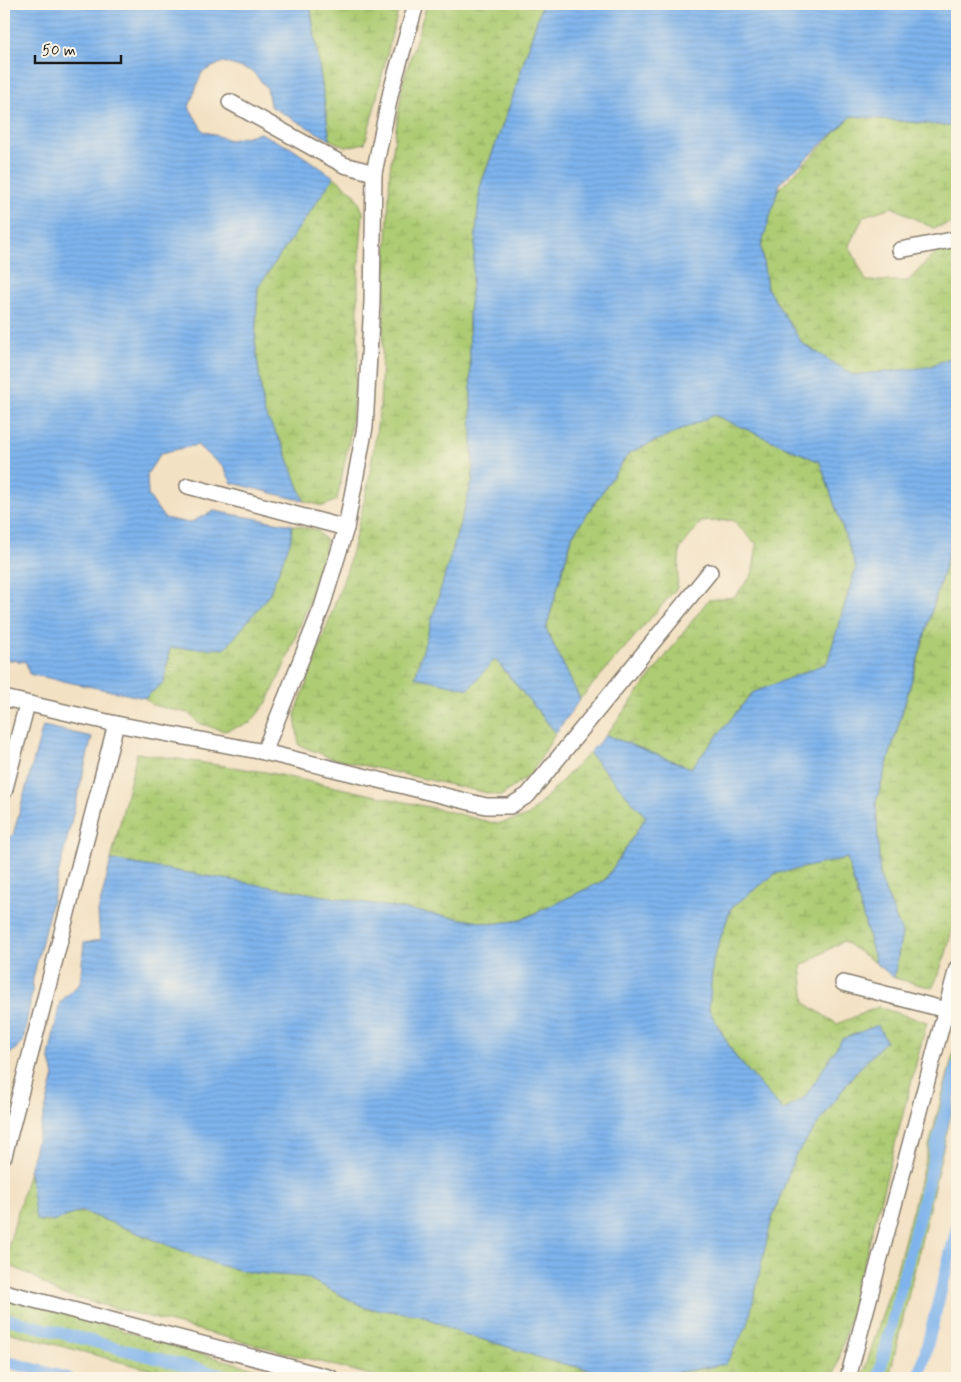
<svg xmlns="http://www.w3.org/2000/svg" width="961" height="1382" viewBox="0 0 961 1382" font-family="Mynerve,sans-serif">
<defs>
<pattern id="grass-dots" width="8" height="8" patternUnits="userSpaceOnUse" patternTransform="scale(1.25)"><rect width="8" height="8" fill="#adcc73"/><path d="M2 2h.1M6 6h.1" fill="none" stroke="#94af63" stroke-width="1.8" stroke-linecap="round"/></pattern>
<pattern id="wetland-marsh" width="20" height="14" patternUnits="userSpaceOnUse" patternTransform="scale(1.25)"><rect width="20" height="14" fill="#adcc73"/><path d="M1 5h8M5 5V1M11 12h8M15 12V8" fill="none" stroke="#94af63"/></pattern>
<pattern id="water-rules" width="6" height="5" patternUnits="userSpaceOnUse" patternTransform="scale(1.25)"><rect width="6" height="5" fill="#7eb3ec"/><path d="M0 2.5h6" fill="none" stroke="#6c99ca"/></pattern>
</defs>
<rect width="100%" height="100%" fill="#fcf5e5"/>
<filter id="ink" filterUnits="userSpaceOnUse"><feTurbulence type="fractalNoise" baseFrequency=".02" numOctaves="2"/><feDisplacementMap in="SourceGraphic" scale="10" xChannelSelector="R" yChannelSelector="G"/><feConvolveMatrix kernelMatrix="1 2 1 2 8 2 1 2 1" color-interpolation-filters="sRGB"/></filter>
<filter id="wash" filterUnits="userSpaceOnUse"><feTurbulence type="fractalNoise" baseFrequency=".0096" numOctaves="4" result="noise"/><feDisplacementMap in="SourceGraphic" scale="20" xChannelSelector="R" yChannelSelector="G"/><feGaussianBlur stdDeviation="1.12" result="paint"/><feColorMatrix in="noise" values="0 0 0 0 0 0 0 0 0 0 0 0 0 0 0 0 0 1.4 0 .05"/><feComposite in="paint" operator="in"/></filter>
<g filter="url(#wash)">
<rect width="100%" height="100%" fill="#f3e1c3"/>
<g fill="url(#grass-dots)" stroke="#647448">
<path d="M 957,1039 L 957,1089 L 889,1378 L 862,1378 L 897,1269 Z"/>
<path d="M 4,1294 L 186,1350 L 292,1378 L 182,1378 L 4,1331 Z"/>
</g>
<g fill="url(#wetland-marsh)" stroke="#647448">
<path d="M 310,4 L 400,4 C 387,50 378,97 365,143 L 346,147 L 330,140 Z"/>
<path d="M 427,4 L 542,4 L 512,99 L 480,187 L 469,316 L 473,479 L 416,677 L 495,659 L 556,733 L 531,774 L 501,796 L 331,758 L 299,745 L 295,715 L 348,567 L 368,485 L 380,407 L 390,169 L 403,82 Z"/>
<path d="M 852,116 L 957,127 L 957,222 L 933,228 L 892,207 L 864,216 L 849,245 L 866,281 L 908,281 L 936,252 L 957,249 L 957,355 L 928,367 L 853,375 L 802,343 L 767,288 L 761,247 L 777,191 Z"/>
<path d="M 334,177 L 355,194 L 363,212 L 358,275 L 358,358 L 349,442 L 337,500 L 323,506 L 304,501 L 284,448 L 264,413 L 255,341 L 258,287 Z"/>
<path d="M 714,415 L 820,462 L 856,567 L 827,664 L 752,693 L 691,768 L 606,735 L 708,600 L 734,597 L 752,575 L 757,545 L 733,520 L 701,522 L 680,549 L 677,588 L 580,699 L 546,629 L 572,536 L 629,453 Z"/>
<path d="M 292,525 L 317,530 L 326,541 L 322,569 L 285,664 L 268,701 L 250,723 L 224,731 L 198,723 L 188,713 L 152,705 L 145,698 L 164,682 L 170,648 L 290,540 Z"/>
<path d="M 957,525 L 957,908 L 946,954 L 933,988 L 894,978 L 902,933 L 880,878 L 876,802 Z"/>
<path d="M 137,753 L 265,772 L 447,811 L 497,824 L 528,816 L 589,753 L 646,817 L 605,880 L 521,920 L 492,924 L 111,860 Z"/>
<path d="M 847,858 L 876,963 L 843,941 L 801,966 L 805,1003 L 837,1024 L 878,1007 L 927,1022 L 834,1378 L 382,1378 L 57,1293 L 33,1276 L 4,1263 L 29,1171 L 37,1220 L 54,1221 L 82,1211 L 218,1265 L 253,1273 L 305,1277 L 366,1308 L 421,1315 L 460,1333 L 502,1345 L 547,1360 L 625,1378 L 664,1375 L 726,1364 L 771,1222 L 795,1156 L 854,1074 L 886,1041 L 842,1039 L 805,1097 L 783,1111 L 735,1056 L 709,1010 L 713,960 L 731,908 L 775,873 Z"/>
</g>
<g fill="url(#water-rules)" stroke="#4d6884">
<path d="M 4,4 L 310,4 L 330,140 L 270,106 L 267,88 L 252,71 L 223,62 L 202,72 L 189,107 L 203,131 L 230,140 L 260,133 L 291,148 L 334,177 L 258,287 L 255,341 L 264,412 L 284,448 L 304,501 L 232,483 L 223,467 L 197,445 L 161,453 L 147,474 L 148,495 L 164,518 L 189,523 L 214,511 L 292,525 L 291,540 L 269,595 L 225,649 L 170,648 L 164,682 L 145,698 L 29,674 L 26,662 L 4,659 Z"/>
<path d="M 542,4 L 957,4 L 957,127 L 852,116 L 780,183 L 761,247 L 767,288 L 802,343 L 853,375 L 928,367 L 957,355 L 957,525 L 876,802 L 880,878 L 902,933 L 894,978 L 876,963 L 847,858 L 775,874 L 731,908 L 713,960 L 709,1010 L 735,1056 L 783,1111 L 805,1097 L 842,1039 L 878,1025 L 886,1041 L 854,1074 L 795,1156 L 771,1222 L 748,1324 L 726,1364 L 664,1375 L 625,1378 L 547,1360 L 502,1345 L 460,1333 L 421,1315 L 366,1308 L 305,1277 L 253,1273 L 218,1265 L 82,1211 L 54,1221 L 36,1220 L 29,1171 L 54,1076 L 49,1056 L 60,1002 L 80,983 L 84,943 L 100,940 L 98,912 L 111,860 L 492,924 L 521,920 L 605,880 L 646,817 L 589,753 L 606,735 L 691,768 L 752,693 L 827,663 L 856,567 L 820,462 L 714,415 L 629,453 L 572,536 L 546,629 L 580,699 L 556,733 L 495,659 L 469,689 L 415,677 L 473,479 L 469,316 L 480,187 L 512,99 Z"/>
<path d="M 43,726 L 92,737 L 33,978 L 32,992 L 23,1042 L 9,1055 L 4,1090 L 4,841 L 13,835 Z"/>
</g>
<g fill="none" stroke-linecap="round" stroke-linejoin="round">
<g stroke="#7eb3ec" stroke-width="12">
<path d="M 4,1318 L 232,1378"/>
<path d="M 4,1361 L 67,1378"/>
<path d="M 878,1378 L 957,1066"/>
<path d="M 919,1378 L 957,1227"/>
</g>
</g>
</g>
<g filter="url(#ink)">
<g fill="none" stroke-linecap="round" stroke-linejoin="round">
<g stroke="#887e70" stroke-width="18">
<g id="minor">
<path d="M 230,102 L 344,165 L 374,173"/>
<path d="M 900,250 L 957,239"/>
<path d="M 188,486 L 346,528"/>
<path d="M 4,698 L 116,724 L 264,752 L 486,806 L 510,806 L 528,795 L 710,572"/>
<path d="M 264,752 L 322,607 L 346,528 L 365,427 L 372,302 L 374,173 L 391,91 L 416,4"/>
<path d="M 4,792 L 27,704"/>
<path d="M 843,983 L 946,1010"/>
<path d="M 4,1156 L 116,724"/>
<path d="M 4,1292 L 331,1378"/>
<path d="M 848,1378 L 957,968"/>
</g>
</g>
<use href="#minor" stroke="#fff" stroke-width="15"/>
</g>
</g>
<rect width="961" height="1382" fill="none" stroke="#fcf5e5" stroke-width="20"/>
<path d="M35 55v8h86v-8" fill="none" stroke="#1c1c1c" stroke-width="2.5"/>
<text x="42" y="55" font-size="15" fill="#1c1c1c" stroke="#fcf5e5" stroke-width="4" paint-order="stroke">50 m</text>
</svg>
